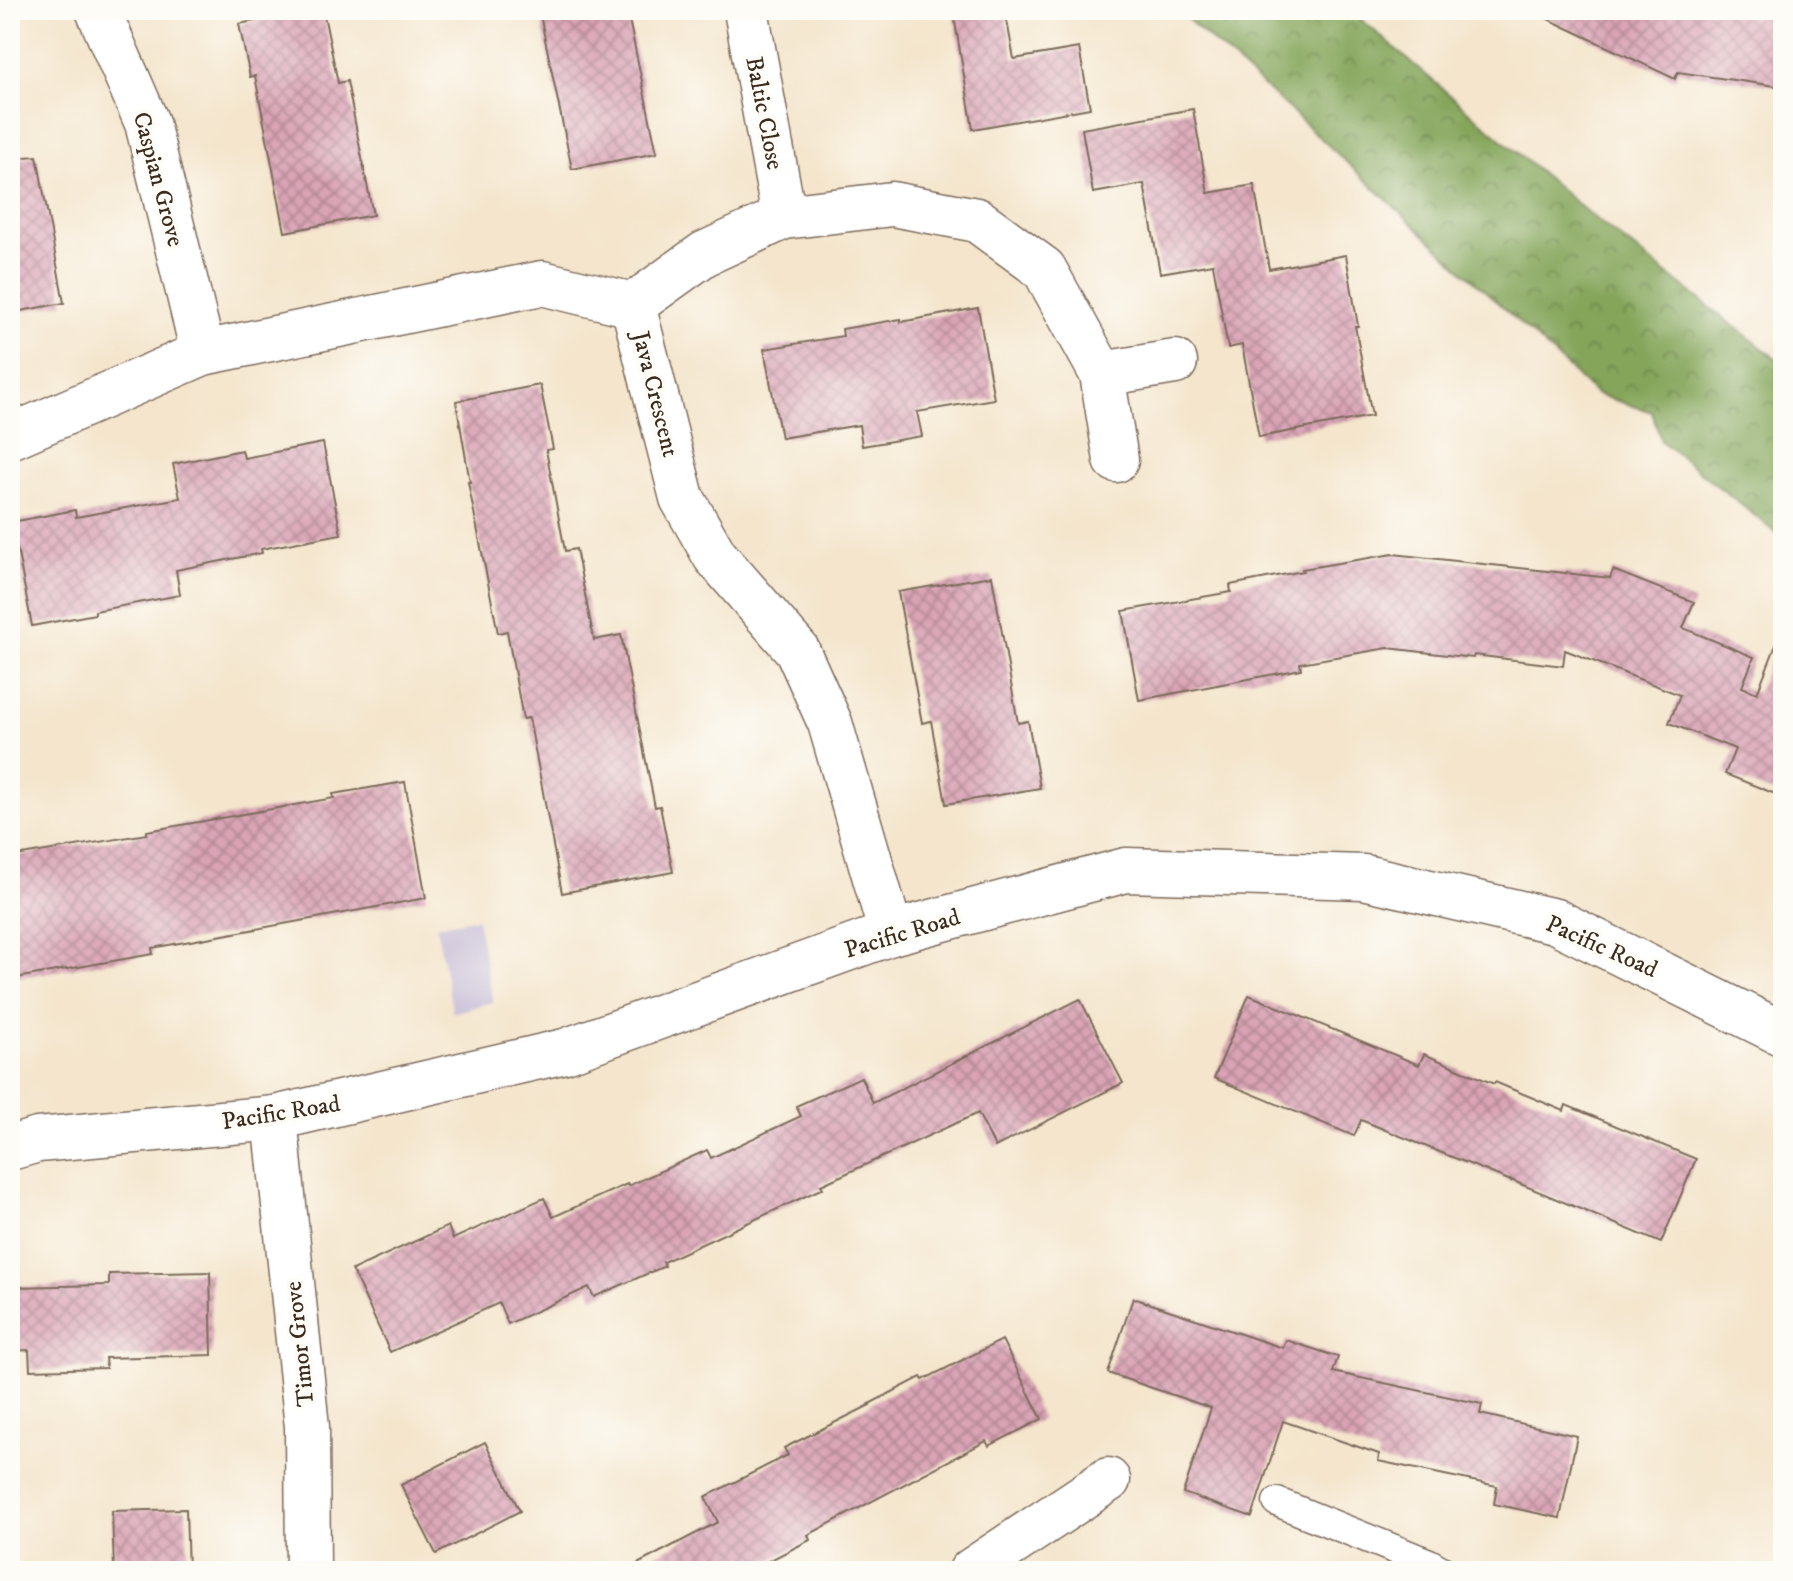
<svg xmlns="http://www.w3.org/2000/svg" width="1793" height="1581" viewBox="0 0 1793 1581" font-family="'IM FELL DW Pica',serif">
<defs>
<pattern id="forest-crowns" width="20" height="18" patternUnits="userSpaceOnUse" patternTransform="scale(2)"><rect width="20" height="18" fill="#84a55a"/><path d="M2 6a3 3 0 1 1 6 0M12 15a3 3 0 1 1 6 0" fill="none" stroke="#6d874a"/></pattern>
<pattern id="building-cross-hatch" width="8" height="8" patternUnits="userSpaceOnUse" patternTransform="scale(2)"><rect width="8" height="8" fill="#daa4b6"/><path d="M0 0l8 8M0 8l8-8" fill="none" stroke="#b28693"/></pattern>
</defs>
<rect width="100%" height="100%" fill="#fdfcf7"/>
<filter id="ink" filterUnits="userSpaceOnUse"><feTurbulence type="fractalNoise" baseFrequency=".0125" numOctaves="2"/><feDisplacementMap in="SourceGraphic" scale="16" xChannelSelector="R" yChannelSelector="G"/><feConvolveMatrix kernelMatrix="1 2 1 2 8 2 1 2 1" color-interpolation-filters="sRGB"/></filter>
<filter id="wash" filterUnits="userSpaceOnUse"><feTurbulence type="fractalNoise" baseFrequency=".006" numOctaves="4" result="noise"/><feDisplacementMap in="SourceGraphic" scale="32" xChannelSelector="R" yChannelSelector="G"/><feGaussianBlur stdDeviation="1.8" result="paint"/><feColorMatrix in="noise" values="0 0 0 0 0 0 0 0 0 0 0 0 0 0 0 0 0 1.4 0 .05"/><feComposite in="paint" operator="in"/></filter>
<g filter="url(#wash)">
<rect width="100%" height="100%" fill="#f4e5cc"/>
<path fill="#c9bfd7" d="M 477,918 L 493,1002 L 453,1013 L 436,926 Z"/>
<path fill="url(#forest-crowns)" stroke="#60683c" stroke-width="2" d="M 1177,10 L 1350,10 L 1588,213 L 1783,364 L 1783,538 L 1661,441 L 1652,412 L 1596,394 L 1287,107 Z"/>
<g id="blocks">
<g fill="url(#building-cross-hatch)">
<path d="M 310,10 L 323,10 L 338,83 L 347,81 L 373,215 L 285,232 L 255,76 L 250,77 L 239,24 Z"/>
<path d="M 539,10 L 627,10 L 657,153 L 572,169 Z"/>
<path d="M 953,10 L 1005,10 L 1014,59 L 1079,48 L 1090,108 L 973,129 Z"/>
<path d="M 1529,10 L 1783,10 L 1783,87 L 1678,72 L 1675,79 Z"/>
<path d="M 1193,109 L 1208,193 L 1254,185 L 1269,269 L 1346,255 L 1358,326 L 1355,326 L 1372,416 L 1259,437 L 1242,345 L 1228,348 L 1213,264 L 1160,273 L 1144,184 L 1093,193 L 1082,129 Z"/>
<path d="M 37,156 L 64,303 L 10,313 L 10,158 Z"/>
<path d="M 978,308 L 994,399 L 917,412 L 922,436 L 862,446 L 859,425 L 781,438 L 764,349 L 843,336 L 842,329 L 901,319 L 901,322 Z"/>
<path d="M 540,385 L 553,449 L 546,450 L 565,551 L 576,549 L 594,640 L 621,635 L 655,807 L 660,806 L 673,872 L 562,893 L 529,718 L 523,719 L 507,631 L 498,633 L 468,482 L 470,482 L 456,401 Z"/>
<path d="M 323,443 L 341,534 L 261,549 L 262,553 L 176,570 L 180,595 L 95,611 L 95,614 L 32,626 L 12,522 L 75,510 L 76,517 L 180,498 L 173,464 L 242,450 L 244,458 Z"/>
<path d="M 1393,554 L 1610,578 L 1613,570 L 1694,602 L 1683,628 L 1754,657 L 1742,687 L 1757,693 L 1780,635 L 1783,635 L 1783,797 L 1725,774 L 1735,749 L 1669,723 L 1680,695 L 1565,650 L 1563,666 L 1474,655 L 1473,658 L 1388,648 L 1300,663 L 1301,669 L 1139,700 L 1123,611 L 1231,592 L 1230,585 L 1303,571 L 1302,569 Z"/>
<path d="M 992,576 L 1018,723 L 1028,721 L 1040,788 L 946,804 L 931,721 L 922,723 L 898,592 Z"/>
<path d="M 405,782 L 426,898 L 152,948 L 153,954 L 10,979 L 10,857 L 147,834 L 147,831 L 334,798 L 333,794 Z"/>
<path d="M 1249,995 L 1419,1065 L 1424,1054 L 1494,1084 L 1495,1082 L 1564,1111 L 1566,1105 L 1696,1159 L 1661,1243 L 1511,1180 L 1511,1181 L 1361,1120 L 1354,1136 L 1214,1078 Z"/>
<path d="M 1080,999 L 1123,1083 L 995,1147 L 978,1113 L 821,1185 L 823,1188 L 663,1262 L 665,1266 L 594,1297 L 589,1287 L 508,1324 L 499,1303 L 390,1352 L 352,1270 L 448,1226 L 453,1239 L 544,1198 L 553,1217 L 627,1184 L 628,1186 L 707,1150 L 711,1158 L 801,1116 L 796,1106 L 861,1077 L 873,1103 Z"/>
<path d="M 210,1272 L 212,1355 L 105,1358 L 106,1368 L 30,1370 L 29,1350 L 10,1351 L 10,1287 L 109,1285 L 109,1274 Z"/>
<path d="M 1133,1298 L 1283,1348 L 1286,1340 L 1338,1357 L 1333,1372 L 1482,1404 L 1480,1414 L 1577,1436 L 1560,1518 L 1494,1504 L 1497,1486 L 1378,1461 L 1379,1454 L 1283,1421 L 1252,1517 L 1183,1493 L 1211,1408 L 1108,1373 Z"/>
<path d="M 1002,1340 L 1042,1419 L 989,1446 L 986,1441 L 808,1535 L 810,1540 L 749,1571 L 624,1571 L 718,1522 L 705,1497 L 788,1455 L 784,1448 L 870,1405 L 869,1404 L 921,1377 L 923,1380 Z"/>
<path d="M 485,1442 L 520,1511 L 436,1554 L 401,1485 Z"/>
<path d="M 186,1509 L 188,1571 L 114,1571 L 112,1511 Z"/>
</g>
</g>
</g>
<g filter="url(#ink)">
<use href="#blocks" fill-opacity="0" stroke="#7c6b5b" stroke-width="2"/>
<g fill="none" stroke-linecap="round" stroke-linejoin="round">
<g stroke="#7c6b5b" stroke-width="31">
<path id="lane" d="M 1277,1502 L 1429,1563 L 1443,1571"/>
</g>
<g stroke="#7c6b5b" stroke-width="47">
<g id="street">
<path d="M 98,10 L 147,123 L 203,353"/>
<path d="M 746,10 L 784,217"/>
<path d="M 633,305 L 704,254 L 784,217 L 892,204 L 977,220 L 1044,269 L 1102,374 L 1116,460"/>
<path d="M 1102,374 L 1175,362"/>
<path d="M 10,437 L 203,353 L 542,283 L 633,305 L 682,498 L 715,556 L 797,650 L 830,723 L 891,933"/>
<path d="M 275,1118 L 307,1427 L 308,1571"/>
<path d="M 10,1148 L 38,1140 L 275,1118 L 565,1051 L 891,933 L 1126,870 L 1364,877 L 1555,921 L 1783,1034"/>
<path d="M 971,1571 L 1108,1480"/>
</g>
</g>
<use href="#lane" stroke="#fff" stroke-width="28"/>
<use href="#street" stroke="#fff" stroke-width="44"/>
</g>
</g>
<g text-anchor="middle" stroke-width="8" stroke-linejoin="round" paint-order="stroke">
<g font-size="24" fill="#3b2a1e" stroke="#fdfcf7">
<text transform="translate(765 113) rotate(79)" y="8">Baltic Close</text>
<text transform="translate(159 179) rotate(75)" y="8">Caspian Grove</text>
<text transform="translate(656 394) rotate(76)" y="8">Java Crescent</text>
<text transform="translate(902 933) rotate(-17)" y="8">Pacific Road</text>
<text transform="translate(1602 946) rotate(24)" y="8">Pacific Road</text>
<text transform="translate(281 1112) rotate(-9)" y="8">Pacific Road</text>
<text transform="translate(299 1344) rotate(-96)" y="8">Timor Grove</text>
</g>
</g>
<rect width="1793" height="1581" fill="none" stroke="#fdfcf7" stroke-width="40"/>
</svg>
